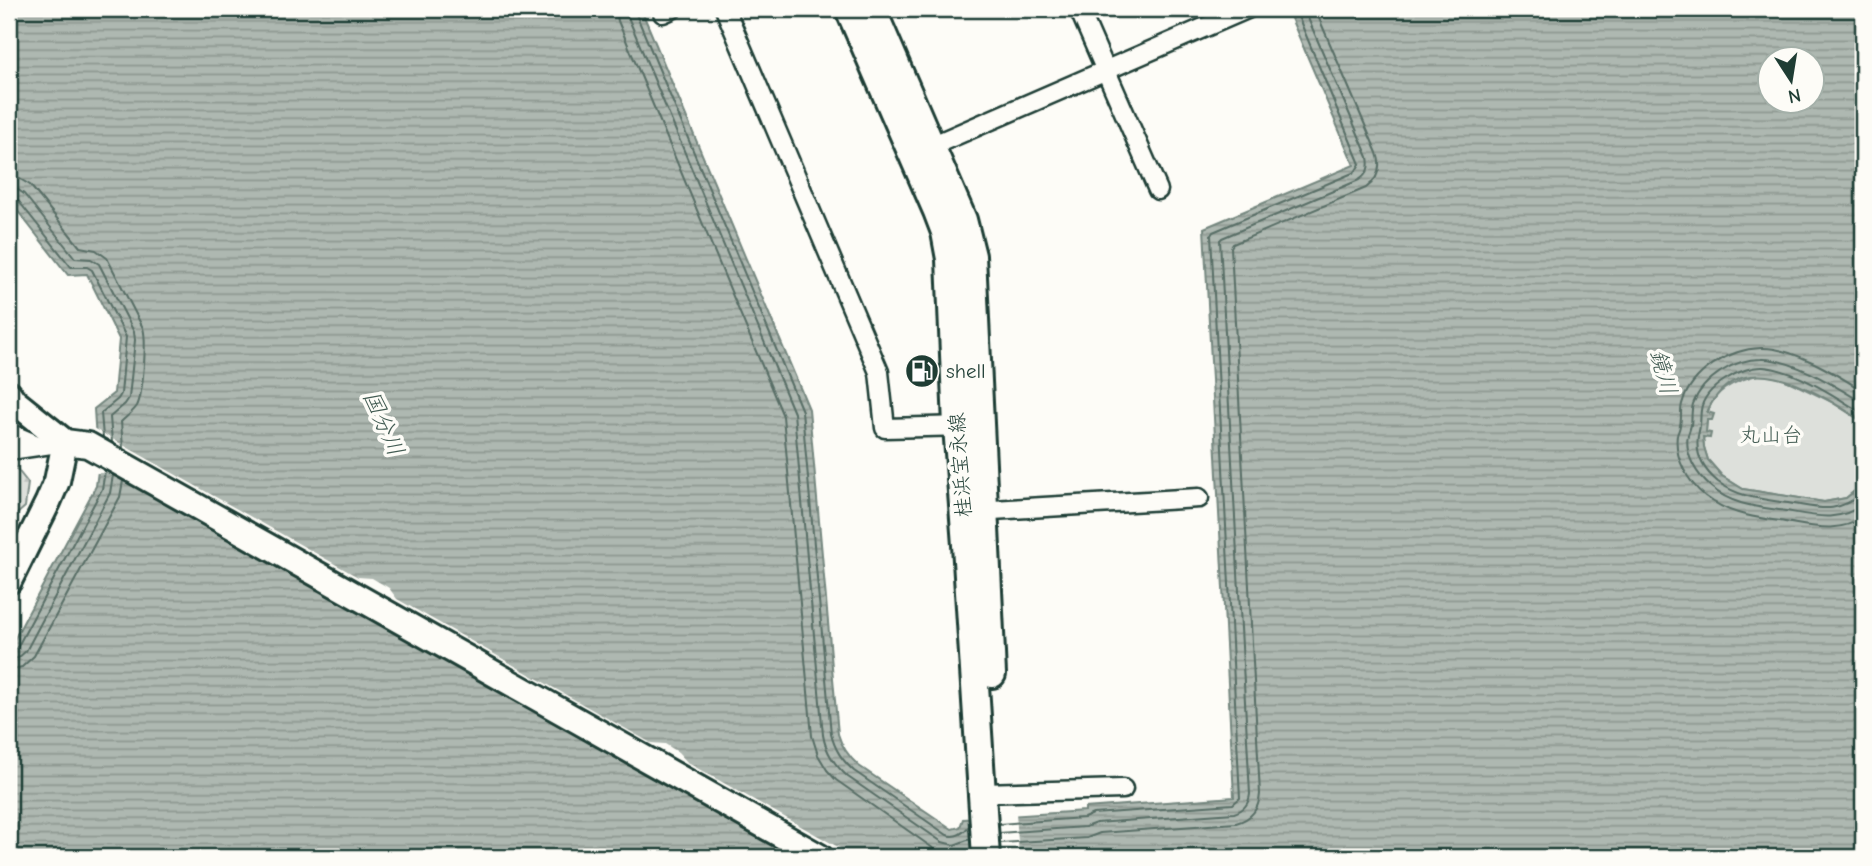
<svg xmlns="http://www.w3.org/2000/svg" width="1872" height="866" viewBox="0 0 1872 866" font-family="'Comic Neue','Klee One',sans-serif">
<defs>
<pattern id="forest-firs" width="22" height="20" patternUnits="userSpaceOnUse" patternTransform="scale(1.75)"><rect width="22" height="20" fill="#dde0db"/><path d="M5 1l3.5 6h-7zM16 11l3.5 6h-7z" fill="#bdc1bd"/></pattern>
<pattern id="water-rules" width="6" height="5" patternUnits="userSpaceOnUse" patternTransform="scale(1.75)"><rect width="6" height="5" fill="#aeb8b1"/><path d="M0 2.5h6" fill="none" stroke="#8d9791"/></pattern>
</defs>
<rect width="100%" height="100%" fill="#fdfcf7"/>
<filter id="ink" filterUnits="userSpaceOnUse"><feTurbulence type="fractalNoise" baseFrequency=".0143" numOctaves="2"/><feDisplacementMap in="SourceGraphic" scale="14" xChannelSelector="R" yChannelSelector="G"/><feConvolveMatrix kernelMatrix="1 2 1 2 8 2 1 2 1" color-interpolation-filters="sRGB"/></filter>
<g filter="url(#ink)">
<path fill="url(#forest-firs)" stroke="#7e8e88" stroke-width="2" d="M 9,459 L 28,483 L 25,507 L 9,521 Z"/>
<path fill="#dde0db" stroke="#7e8e88" stroke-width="2" d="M 1761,374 L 1784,379 L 1832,402 L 1861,421 L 1863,425 L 1863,484 L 1846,498 L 1824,502 L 1743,489 L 1722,476 L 1708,460 L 1704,447 L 1703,437 L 1709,438 C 1705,432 1706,429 1707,422 C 1707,391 1736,380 1761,374 Z"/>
<path fill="url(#water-rules)" stroke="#75877f" stroke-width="2" fill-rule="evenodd" d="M 9,9 L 641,9 L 809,409 L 838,734 C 842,748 849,757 859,766 L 952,829 L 960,827 L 963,819 L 1085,811 L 1085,808 L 1234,797 L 1204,228 L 1354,165 L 1287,9 L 1863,9 L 1863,425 L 1861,420 C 1816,392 1740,340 1707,412 L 1714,414 L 1712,420 L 1707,420 L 1706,432 L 1711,433 L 1710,438 L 1703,437 L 1704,447 L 1708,460 L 1722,476 L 1743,489 L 1824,502 L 1846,498 L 1863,484 L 1863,857 L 9,857 L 9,649 L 96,486 L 98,471 L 94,409 L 114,393 L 119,339 L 87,274 L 68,275 L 9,200 ZM 1770,60 L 1812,60 L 1812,102 L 1770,102 Z"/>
<g fill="#fdfcf7">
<path d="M 91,427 L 358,577 L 372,578 L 389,588 L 397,599 L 651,743 L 665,744 L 678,752 L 688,763 L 856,857 L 796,857 L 122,479 L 109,473 L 94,473 Z"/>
<path d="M 1016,812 L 1019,857 L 971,857 L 970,817 Z"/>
</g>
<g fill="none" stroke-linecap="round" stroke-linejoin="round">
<g stroke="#586e66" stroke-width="2">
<path d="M 616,9 L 618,21 L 783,416 L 812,736 L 818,755 L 827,770 L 836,780 L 937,851 L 953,855 L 971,851"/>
<path d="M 626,9 L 628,17 L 794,413 L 823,735 C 826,753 835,765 848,777 L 942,842 L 954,845 L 970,839"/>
<path d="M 635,9 L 636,14 L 802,411 L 831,734 C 835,750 842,760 854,771 L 947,835 C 956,838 964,833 969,826"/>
<path d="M 9,177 L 20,179 L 30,185 L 80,247 L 96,250 L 107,258 L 143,328 C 147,340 143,395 137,406 C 133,412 126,417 121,422 L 123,448"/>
<path d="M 9,188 L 17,189 L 24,194 L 75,258 L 91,259 L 99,264 L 134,332 L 135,340 L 129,398 L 125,404 L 110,417 L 112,442"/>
<path d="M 9,197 L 17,199 L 71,267 L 87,267 L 92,270 L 126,337 L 121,394 L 118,399 L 101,413 L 103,437"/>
<path d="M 1863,391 C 1836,374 1793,347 1761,348 C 1729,349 1691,372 1682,404 C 1680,411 1682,418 1680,425 C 1680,428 1678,432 1677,435 C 1674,458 1688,482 1705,496 C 1731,516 1755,517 1785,522 C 1811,526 1840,534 1863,517"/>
<path d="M 1863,403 C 1837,387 1792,358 1761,359 C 1734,359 1703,378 1693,404 C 1691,411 1692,418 1691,425 C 1690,429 1689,432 1688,435 C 1684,455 1697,475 1711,487 C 1733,506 1759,507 1786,511 C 1814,516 1839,523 1863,504"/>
<path d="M 1863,414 C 1837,397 1794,369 1763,367 C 1742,366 1704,387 1701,410 C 1700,416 1701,424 1699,431 C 1694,451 1701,468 1718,482 C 1740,498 1762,499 1788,503 C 1821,508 1835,515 1863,493"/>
<path d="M 9,650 L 14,650 L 18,646 L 102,489 L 105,471"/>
<path d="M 9,659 L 18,658 L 26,651 L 110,493 L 113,475"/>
<path d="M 9,670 L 22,667 L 34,656 L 120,497 L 123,481"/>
<path d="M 999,824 L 1084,818 L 1093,814 L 1233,804 L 1240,798 L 1211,235 L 1213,232 L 1355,172 L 1360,164 L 1295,9"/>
<path d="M 999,833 L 1085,827 L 1096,823 L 1234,813 C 1244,810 1249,804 1250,794 L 1220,240 L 1222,238 L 1359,180 C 1368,174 1370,167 1368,157 L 1304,9"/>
<path d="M 1000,843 L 1087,838 L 1100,833 L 1236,823 C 1251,819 1259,809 1260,794 L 1231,247 L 1233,244 L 1366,188 C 1378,179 1382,167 1377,153 L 1315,9"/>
</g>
<g stroke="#1f3d34" stroke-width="23">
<g id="street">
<path d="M 725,9 L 879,372 L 885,428 L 966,426"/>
<path d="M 1079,9 L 1158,190"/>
<path d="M 663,13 L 672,9"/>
<path d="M 922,150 L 1247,9"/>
<path d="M 9,433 L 37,445"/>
<path d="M 9,446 L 17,449 L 65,442"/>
<path d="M 976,511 L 1199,498"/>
<path d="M 983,793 L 1123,789"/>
</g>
</g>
<g stroke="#1f3d34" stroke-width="30">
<g id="secondary">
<path d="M 9,394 L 14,401 L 65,442 L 88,445 L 820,857"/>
<path d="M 9,581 L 48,502 L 57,481 L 65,442"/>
</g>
</g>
<g stroke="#1f3d34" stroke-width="32">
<g id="primary">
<path d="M 849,9 L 937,211 L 945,232 L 950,259 L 957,426 L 966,545 L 986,857"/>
<path d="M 872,9 L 963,220 L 972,256 L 992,674"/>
</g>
</g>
<use href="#street" stroke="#fdfcf7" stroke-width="18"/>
<use href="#secondary" stroke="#fdfcf7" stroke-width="24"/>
<use href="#primary" stroke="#fdfcf7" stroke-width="26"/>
</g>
</g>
<defs>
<g id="fuel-disc" transform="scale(1.75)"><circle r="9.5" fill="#1f3d34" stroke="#fdfcf7"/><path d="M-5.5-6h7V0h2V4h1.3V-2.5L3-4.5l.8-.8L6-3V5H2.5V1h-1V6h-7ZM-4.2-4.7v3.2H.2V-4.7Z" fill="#fff"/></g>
</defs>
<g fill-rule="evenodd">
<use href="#fuel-disc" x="922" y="371"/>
</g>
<g text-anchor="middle" stroke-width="7" stroke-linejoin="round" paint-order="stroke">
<g font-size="21" fill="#1f3d34" stroke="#fdfcf7" text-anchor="start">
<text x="946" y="378">shell</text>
</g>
<g font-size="21" fill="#455e55" stroke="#fdfcf7">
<text x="1771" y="442">丸山台</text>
</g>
<g font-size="21" fill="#1f3d34" stroke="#fdfcf7">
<text transform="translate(960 465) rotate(-94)" y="7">桂浜宝永線</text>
</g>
<g font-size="23" font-style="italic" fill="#435c53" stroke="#fdfcf7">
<text transform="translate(1664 372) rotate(75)" y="8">鏡川</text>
<text transform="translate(384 423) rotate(66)" y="8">国分川</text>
</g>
</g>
<rect width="1872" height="866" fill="none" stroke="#fdfcf7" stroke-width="35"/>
<rect x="18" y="18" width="1837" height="831" fill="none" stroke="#1f3d34" stroke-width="2.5" filter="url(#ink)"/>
<g transform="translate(1791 80) rotate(168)"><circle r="33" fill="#fdfcf7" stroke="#a4b0a9" stroke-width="2"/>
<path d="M0-5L12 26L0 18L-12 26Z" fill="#1f3d34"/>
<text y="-10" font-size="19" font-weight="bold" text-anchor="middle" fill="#1f3d34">N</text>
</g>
</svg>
